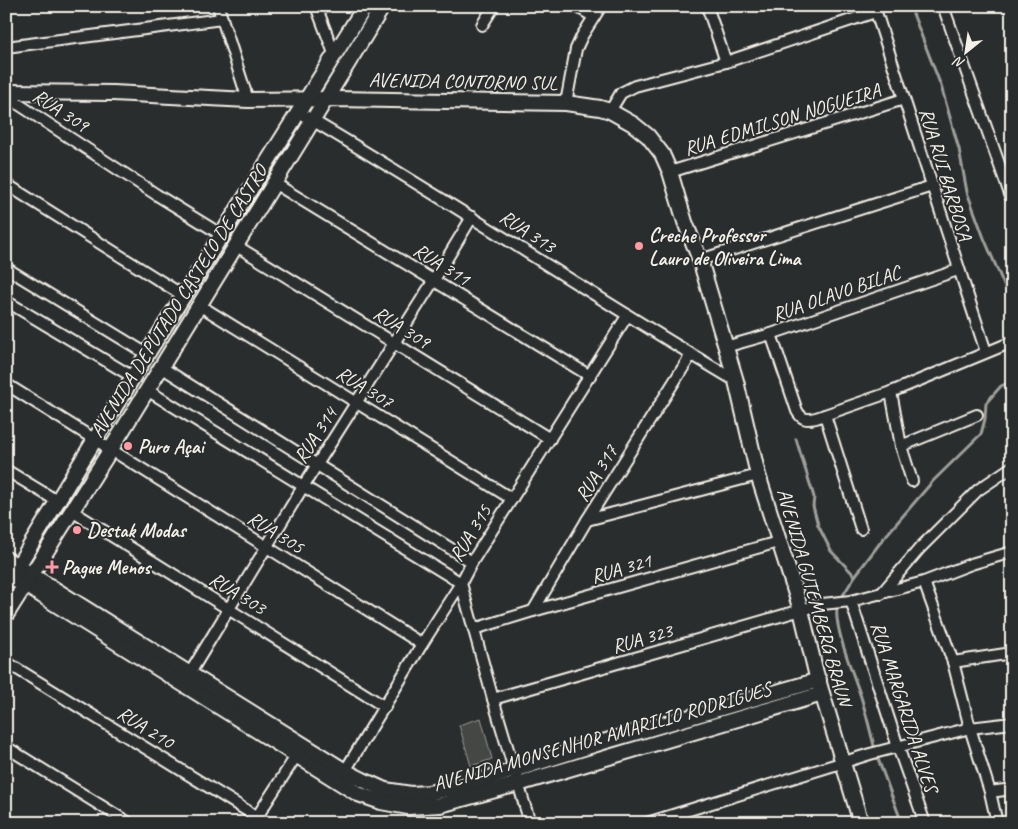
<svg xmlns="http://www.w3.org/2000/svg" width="1018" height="829" viewBox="0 0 1018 829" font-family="Caveat,sans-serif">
<rect width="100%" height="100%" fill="#2a2d2e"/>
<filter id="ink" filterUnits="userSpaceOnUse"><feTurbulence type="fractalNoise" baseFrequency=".02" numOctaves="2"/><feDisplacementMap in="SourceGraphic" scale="10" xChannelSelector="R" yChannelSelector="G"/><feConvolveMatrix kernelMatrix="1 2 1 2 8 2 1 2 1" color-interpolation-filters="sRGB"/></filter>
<g filter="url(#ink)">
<path fill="#444645" stroke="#9c9c96" d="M 481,718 L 492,759 L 471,766 L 459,725 Z"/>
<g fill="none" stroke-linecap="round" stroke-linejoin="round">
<g stroke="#9f9f9a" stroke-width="3">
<path d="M 910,6 L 941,86 L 959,149 L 967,192 L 984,238 L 1012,304"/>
<path d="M 796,439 L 814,497 L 813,506 L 818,525 L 831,551 L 855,576"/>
<path d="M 840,600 L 855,576 L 883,539 L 933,481 L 981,434 L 985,419 L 986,403 L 1001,386 L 1012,381"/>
<path d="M 838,605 C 831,622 855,678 861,697 C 866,713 870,730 874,746"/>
<path d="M 878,759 L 902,823"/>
</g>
<g stroke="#f4f1e8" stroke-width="14">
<g id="street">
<path d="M 218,6 L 248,100"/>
<path d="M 316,6 L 335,56"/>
<path d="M 576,6 L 594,17"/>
<path d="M 707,6 L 726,62"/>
<path d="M 874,6 L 986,352"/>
<path d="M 943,6 L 1012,200"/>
<path d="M 482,25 L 494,6"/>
<path d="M 6,47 L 222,19"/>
<path d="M 6,96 L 157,195 L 222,235"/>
<path d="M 566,103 L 576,49 L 582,36 L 601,6"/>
<path d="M 610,111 L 621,93 L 635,86 L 726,62 L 875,12"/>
<path d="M 300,113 C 447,199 589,294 736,381"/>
<path d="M 670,172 L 904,99"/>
<path d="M 274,183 L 590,376"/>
<path d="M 6,184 L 184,296"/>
<path d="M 235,245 L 550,439"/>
<path d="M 700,260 L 932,186"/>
<path d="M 6,268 L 147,354"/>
<path d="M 6,301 L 133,377"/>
<path d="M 199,305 L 512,499"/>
<path d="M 771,334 L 797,411 C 802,420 807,420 816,418 L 891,392 L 1012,342"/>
<path d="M 725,347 L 771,334 L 958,270"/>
<path d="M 161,367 L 472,562"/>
<path d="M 6,384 L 422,644"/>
<path d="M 147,390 L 461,583 L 493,699 L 530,823"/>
<path d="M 891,392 L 901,446 L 912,481"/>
<path d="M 825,415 L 861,529"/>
<path d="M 901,446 L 977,415"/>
<path d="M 6,470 L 57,501"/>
<path d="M 72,511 L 385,707"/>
<path d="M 587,520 L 758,475"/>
<path d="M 924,582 L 953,662 L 970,728 L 990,792 L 997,823"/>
<path d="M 881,594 L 920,548 L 978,490 L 1012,467"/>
<path d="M 851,601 L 898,747 L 925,823"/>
<path d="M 533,611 L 587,520 L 691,355"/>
<path d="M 474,629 L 533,611 L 778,542"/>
<path d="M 6,662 L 267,823"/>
<path d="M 953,662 L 1012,653"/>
<path d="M 190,673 L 304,485 L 434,280 L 472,217"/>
<path d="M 493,699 L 822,604 L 851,601 L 924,582 L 971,564 L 1012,552"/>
<path d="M 6,747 L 129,823"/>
<path d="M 345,771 L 422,644 L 461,583 L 472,562 L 627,316"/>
<path d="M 990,792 L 1012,789"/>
<path d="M 253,823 L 300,750"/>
<path d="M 647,823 L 870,754 L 970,728 L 1012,723"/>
</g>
</g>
<g stroke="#f4f1e8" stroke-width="18">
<g id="secondary">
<path d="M 6,92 L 113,93 L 248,100 L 336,99 L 566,103 L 600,108 L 610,111 L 633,124 L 648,136 L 662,154 L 670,172 L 685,222 L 700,260 L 736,381 L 758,475 L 801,610 L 816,673 L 861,823"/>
<path d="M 6,559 L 345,771 L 363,780 L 385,790 L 411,794 L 428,793 L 467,785 L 603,742 L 819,680"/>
<path d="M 13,574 L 147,354 L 365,6"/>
<path d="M 6,575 L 25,585 L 358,794 L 381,802 L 408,807 L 440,805 L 518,784 L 822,694"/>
<path d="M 6,615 L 111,449 L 383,6"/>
</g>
</g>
<use href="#street" stroke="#2a2d2e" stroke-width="10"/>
<use href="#secondary" stroke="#2a2d2e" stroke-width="14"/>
</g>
</g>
<g fill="#ff9aa2" stroke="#2a2d2e" stroke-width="2">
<circle cx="639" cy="246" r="5"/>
<circle cx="128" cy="446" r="5"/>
<circle cx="77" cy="530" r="5"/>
<path d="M49.5 559.5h5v5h5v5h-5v5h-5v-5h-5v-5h5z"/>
</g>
<g text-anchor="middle" stroke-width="4" stroke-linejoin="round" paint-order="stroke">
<g font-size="20" fill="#f4f1e8" stroke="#2a2d2e">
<text transform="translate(463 81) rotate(1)" y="7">AVENIDA CONTORNO SUL</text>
<text transform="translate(61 110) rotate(33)" y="7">RUA 309</text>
<text transform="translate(782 119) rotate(-17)" y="7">RUA EDMILSON NOGUEIRA</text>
<text transform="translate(946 174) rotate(73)" y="7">RUA RUI BARBOSA</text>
<text transform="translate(528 231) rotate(33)" y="7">RUA 313</text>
<text transform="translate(442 264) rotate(32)" y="7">RUA 311</text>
<text transform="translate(836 293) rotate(-19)" y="7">RUA OLAVO BILAC</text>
<text transform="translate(178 301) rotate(-58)" y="7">AVENIDA DEPUTADO CASTELO DE CASTRO</text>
<text transform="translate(402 327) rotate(32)" y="7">RUA 309</text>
<text transform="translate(365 387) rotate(32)" y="7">RUA 307</text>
<text transform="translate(315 435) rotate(-57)" y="7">RUA 314</text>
<text transform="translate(596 473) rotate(-58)" y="7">RUA 317</text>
<text transform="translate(276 532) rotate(32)" y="7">RUA 305</text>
<text transform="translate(470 533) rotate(-59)" y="7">RUA 315</text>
<text transform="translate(621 568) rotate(-16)" y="7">RUA 321</text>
<text transform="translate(238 593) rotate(32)" y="7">RUA 303</text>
<text transform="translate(815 597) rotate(74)" y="7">AVENIDA GUTEMBERG BRAUN</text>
<text transform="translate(642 638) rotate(-16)" y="7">RUA 323</text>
<text transform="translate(905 707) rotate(72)" y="7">RUA MARGARIDA ALVES</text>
<text transform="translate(146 727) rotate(32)" y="7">RUA 210</text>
<text transform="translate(602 736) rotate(-16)" y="7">AVENIDA MONSENHOR AMARILIO RODRIGUES</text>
</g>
<g font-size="20" font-weight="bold" fill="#f4f1e8" stroke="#2a2d2e" text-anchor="start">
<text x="649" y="242">Creche Professor<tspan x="649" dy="23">Lauro de Oliveira Lima</tspan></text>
<text x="138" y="453">Puro Açai</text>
<text x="87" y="537">Destak Modas</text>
<text x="62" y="574">Pague Menos</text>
</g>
</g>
<rect width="1018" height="829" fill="none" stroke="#2a2d2e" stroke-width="25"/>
<rect x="12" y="12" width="993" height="804" fill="none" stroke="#f4f1e8" stroke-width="2" filter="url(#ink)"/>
<g transform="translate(966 52) rotate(210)" stroke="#2a2d2e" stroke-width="4" paint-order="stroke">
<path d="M0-4L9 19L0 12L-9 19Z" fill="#f4f1e8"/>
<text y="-8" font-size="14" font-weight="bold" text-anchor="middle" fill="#f4f1e8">N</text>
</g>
</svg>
